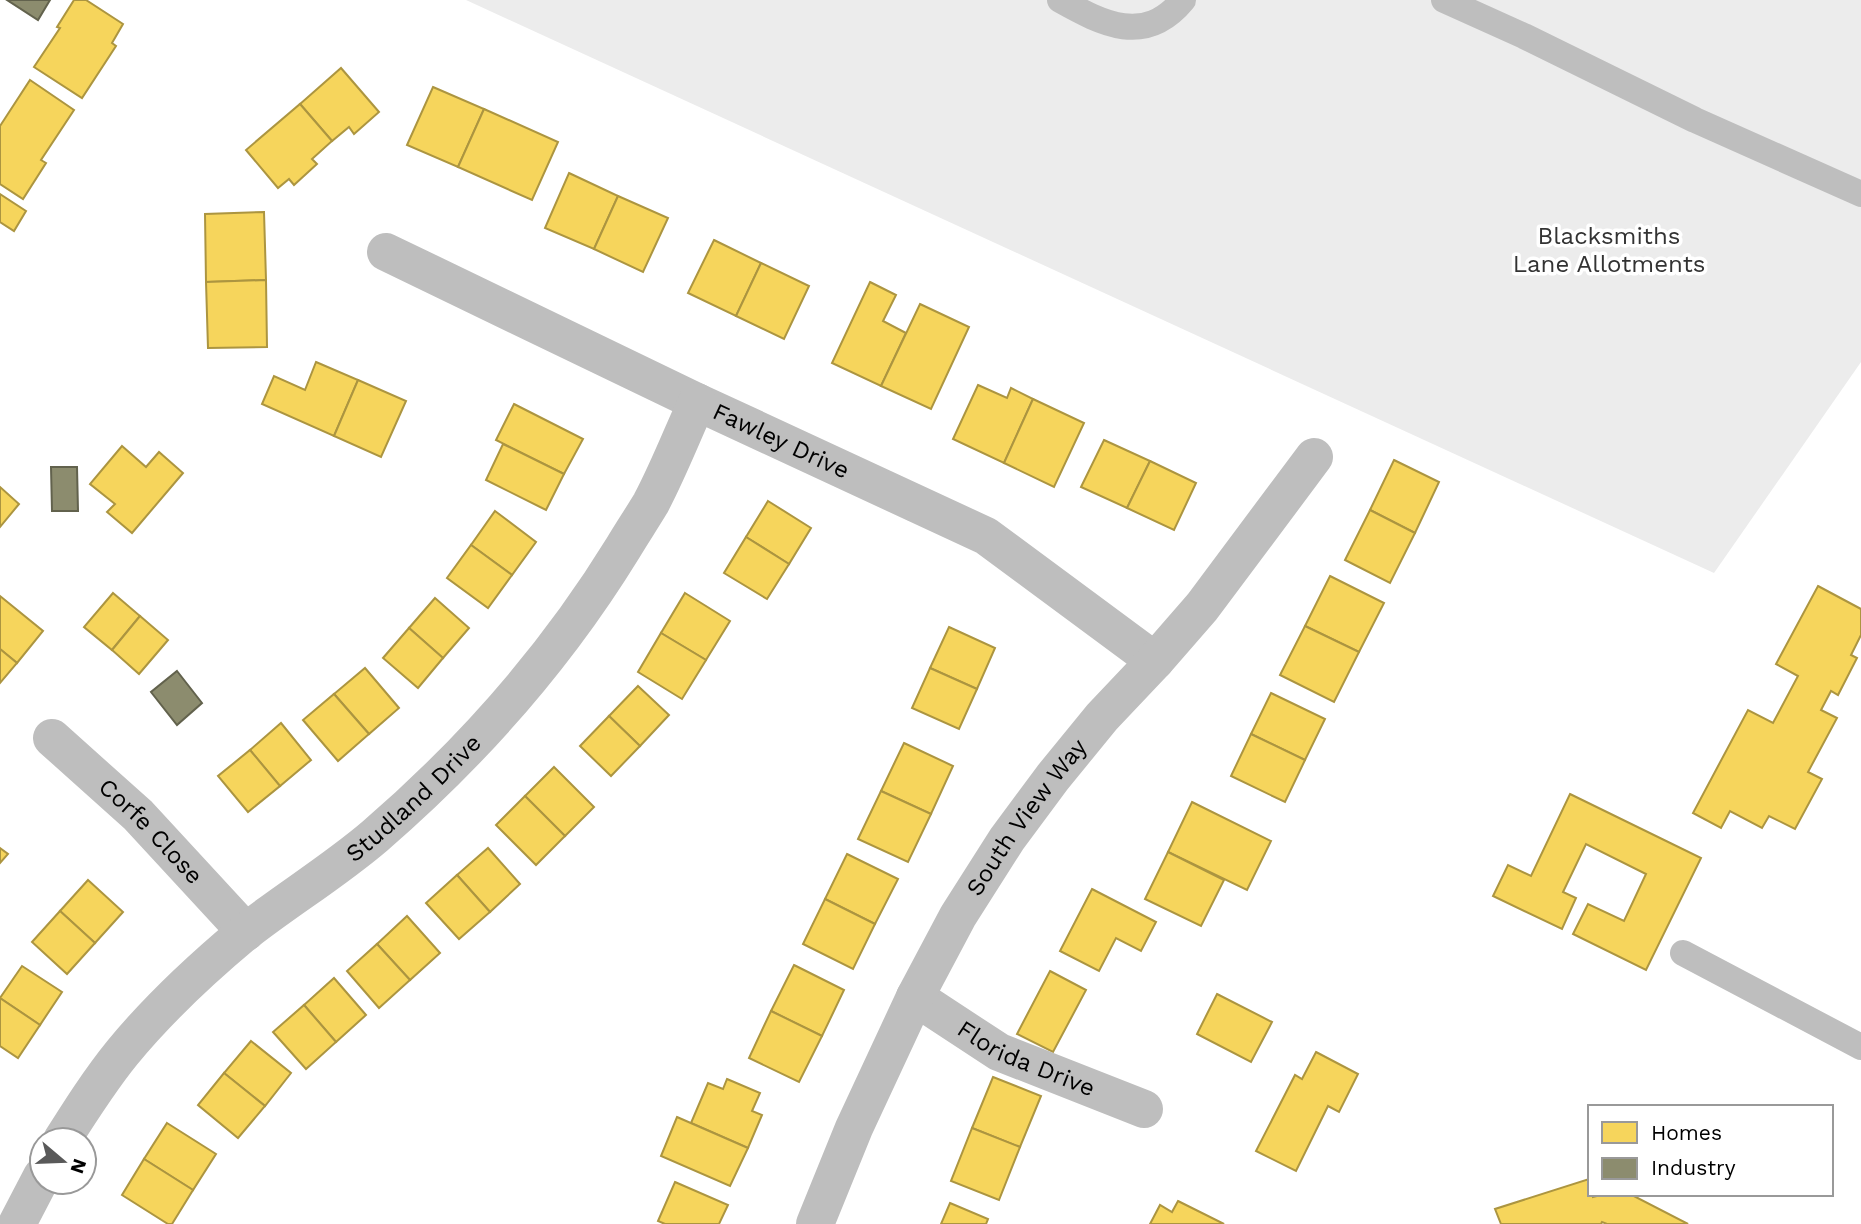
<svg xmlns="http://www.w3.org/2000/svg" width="1861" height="1224" viewBox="0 0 1861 1224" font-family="'Work Sans',sans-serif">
<rect width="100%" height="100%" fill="#fff"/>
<path fill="#ececec" d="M 466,0 L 1861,0 L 1861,362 L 1714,573 Z"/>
<g fill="#f6d55c" stroke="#ac9540" stroke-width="2">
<path d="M 74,0 L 86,0 L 123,24 L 112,43 L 116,46 L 82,98 L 34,67 L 60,28 L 57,27 Z"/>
<path d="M 341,68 L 379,112 L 354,134 L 349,127 L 332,141 L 300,104 Z"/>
<path d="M 30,80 L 74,110 L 41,160 L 46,163 L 23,199 L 0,184 L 0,126 Z"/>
<path d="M 433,87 L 484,109 L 458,167 L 407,145 Z"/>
<path d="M 300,104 L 332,141 L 312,159 L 317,164 L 294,185 L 289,179 L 278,188 L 246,150 Z"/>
<path d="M 484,109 L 558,142 L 532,200 L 458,167 Z"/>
<path d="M 569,173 L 618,196 L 594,249 L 545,228 Z"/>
<path d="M 0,194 L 26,211 L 14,231 L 0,222 Z"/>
<path d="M 618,196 L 668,218 L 643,272 L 594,249 Z"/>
<path d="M 264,212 L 266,280 L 206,282 L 205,214 Z"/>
<path d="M 714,240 L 761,263 L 736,316 L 688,293 Z"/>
<path d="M 761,263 L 809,286 L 784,339 L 736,316 Z"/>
<path d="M 266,280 L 267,347 L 208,348 L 206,282 Z"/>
<path d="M 870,282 L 896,295 L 883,321 L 906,333 L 881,386 L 832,363 Z"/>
<path d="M 920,304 L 969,327 L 931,409 L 881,386 Z"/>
<path d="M 316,362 L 358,380 L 334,436 L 262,404 L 274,376 L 305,390 Z"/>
<path d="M 358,380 L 406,401 L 381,457 L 334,436 Z"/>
<path d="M 978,385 L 1007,398 L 1011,388 L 1033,399 L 1004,463 L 953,439 Z"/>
<path d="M 1033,399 L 1084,423 L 1054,487 L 1004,463 Z"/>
<path d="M 514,404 L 583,439 L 564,474 L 496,440 Z"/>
<path d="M 1104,440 L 1150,461 L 1127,508 L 1081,487 Z"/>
<path d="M 503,444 L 564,474 L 546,510 L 486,480 Z"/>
<path d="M 122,446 L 146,467 L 159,452 L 183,473 L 132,533 L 107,512 L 115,504 L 90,484 Z"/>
<path d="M 1394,460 L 1439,482 L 1415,533 L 1370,510 Z"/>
<path d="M 1150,461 L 1196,483 L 1174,530 L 1127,508 Z"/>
<path d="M 0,487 L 19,504 L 0,527 Z"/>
<path d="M 768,501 L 811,528 L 789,564 L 746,537 Z"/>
<path d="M 1370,510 L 1415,533 L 1390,583 L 1345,560 Z"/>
<path d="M 495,511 L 536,542 L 512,575 L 471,545 Z"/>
<path d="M 746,537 L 789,564 L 767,599 L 724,573 Z"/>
<path d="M 471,545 L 512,575 L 488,608 L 447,578 Z"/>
<path d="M 1330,576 L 1384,603 L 1359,652 L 1305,626 Z"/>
<path d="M 1818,586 L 1861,609 L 1861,635 L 1851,655 L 1857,658 L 1838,695 L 1831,691 L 1821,710 L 1837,718 L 1808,772 L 1822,779 L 1795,829 L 1769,816 L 1762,828 L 1730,811 L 1721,828 L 1693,813 L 1748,710 L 1773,723 L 1798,676 L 1776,664 Z"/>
<path d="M 113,593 L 140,616 L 112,650 L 84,627 Z"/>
<path d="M 685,593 L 730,621 L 706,660 L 661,633 Z"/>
<path d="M 0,596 L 43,631 L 17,663 L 0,649 Z"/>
<path d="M 435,598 L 469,628 L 443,658 L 409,628 Z"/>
<path d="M 140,616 L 168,640 L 139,674 L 112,650 Z"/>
<path d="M 1305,626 L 1359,652 L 1334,702 L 1280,675 Z"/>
<path d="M 949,627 L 995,648 L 977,689 L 930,668 Z"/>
<path d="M 409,628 L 443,658 L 418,688 L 383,658 Z"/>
<path d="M 661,633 L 706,660 L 682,699 L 638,672 Z"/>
<path d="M 0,649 L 17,663 L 0,683 Z"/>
<path d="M 365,668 L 399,708 L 369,734 L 334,694 Z"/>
<path d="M 930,668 L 977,689 L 959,729 L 912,708 Z"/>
<path d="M 638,686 L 669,715 L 640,746 L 609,716 Z"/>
<path d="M 1271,693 L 1325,719 L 1305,760 L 1251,734 Z"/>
<path d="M 334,694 L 369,734 L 338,761 L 303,720 Z"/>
<path d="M 609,716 L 640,746 L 611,776 L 580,746 Z"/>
<path d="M 281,723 L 311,760 L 280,786 L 250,750 Z"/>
<path d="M 1251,734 L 1305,760 L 1285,802 L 1231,776 Z"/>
<path d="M 904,743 L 953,766 L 931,814 L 881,791 Z"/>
<path d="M 250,750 L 280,786 L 248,812 L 218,776 Z"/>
<path d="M 554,767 L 594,807 L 565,836 L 525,796 Z"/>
<path d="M 881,791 L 931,814 L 908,862 L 858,839 Z"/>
<path d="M 1570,794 L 1701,858 L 1646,970 L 1573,934 L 1588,904 L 1624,921 L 1646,874 L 1586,844 L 1563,892 L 1576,898 L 1562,929 L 1493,896 L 1508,865 L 1531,876 Z"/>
<path d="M 525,796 L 565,836 L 536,865 L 496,825 Z"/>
<path d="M 1192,802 L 1271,841 L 1247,890 L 1168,852 Z"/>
<path d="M 0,848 L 8,854 L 0,863 Z"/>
<path d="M 488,848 L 520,884 L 490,912 L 457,875 Z"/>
<path d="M 1168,852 L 1224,880 L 1201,926 L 1145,899 Z"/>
<path d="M 847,854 L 898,879 L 875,924 L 825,899 Z"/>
<path d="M 457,875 L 490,912 L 459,939 L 426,903 Z"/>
<path d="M 88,880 L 123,912 L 95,943 L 60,911 Z"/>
<path d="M 1092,889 L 1156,922 L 1141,951 L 1116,938 L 1099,971 L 1060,951 Z"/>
<path d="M 825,899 L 875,924 L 853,969 L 803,944 Z"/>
<path d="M 60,911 L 95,943 L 67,974 L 32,942 Z"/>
<path d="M 407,916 L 440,953 L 410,980 L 377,944 Z"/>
<path d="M 377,944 L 410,980 L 379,1008 L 347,971 Z"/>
<path d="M 794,965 L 844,990 L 822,1036 L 771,1011 Z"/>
<path d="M 22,966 L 62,992 L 40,1025 L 0,998 Z"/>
<path d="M 1050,971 L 1086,990 L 1053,1052 L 1017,1034 Z"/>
<path d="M 334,978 L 366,1015 L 336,1042 L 304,1005 Z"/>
<path d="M 1217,994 L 1272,1022 L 1251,1062 L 1197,1034 Z"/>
<path d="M 0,998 L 40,1025 L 18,1058 L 0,1046 Z"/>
<path d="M 304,1005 L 336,1042 L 306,1069 L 273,1032 Z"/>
<path d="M 771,1011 L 822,1036 L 799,1082 L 749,1058 Z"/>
<path d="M 251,1041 L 291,1073 L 265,1106 L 224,1073 Z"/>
<path d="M 1316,1052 L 1358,1074 L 1339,1112 L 1328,1106 L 1296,1171 L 1256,1151 L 1295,1075 L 1302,1079 Z"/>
<path d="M 224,1073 L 265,1106 L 238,1138 L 198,1105 Z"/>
<path d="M 993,1077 L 1041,1096 L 1020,1147 L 972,1128 Z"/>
<path d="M 727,1079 L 760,1093 L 752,1111 L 762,1115 L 748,1148 L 691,1123 L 708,1083 L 723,1089 Z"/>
<path d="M 677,1117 L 748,1148 L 730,1186 L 661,1156 Z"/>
<path d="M 167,1123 L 216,1154 L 193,1190 L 144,1159 Z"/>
<path d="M 972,1128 L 1020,1147 L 999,1200 L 951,1181 Z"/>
<path d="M 144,1159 L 193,1190 L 172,1224 L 168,1224 L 122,1195 Z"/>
<path d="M 1589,1179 L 1590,1194 L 1593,1194 L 1593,1197 L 1605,1194 L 1630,1194 L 1688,1224 L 1607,1224 L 1602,1222 L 1601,1224 L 1501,1224 L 1495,1209 Z"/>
<path d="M 675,1182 L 728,1205 L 719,1224 L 665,1224 L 658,1221 Z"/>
<path d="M 1178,1201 L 1224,1224 L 1150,1224 L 1160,1205 L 1172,1212 Z"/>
<path d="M 950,1203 L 988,1219 L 986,1224 L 941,1224 Z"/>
</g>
<g fill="#8c8c6e" stroke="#62624d" stroke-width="2">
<path d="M 7,0 L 50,0 L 38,20 Z"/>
<path d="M 51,467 L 77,467 L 78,511 L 52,511 Z"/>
<path d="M 177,671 L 202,703 L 177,725 L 151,692 Z"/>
</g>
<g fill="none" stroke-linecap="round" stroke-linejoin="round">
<g stroke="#bebebe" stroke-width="26">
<path d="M 1060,0 C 1103,24 1145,46 1183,0"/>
<path d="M 1444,0 L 1524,36 L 1695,120 L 1861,194"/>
<path d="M 1683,953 L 1861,1047"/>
</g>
<g stroke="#bebebe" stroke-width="38">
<path id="s1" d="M 386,252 L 697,402 L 986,536 L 1155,661"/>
<path id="s2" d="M 52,738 L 138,815 L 246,932"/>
<path id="s3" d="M 915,997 L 999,1052 L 1144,1109"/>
<path id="s4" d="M 62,1140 C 81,1110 100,1080 122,1053 C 158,1009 200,970 243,934 C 286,900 333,872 375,836 C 471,753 556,657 623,548 C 632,533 642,518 651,503 C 668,471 682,435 697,402"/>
<path d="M 17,1224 L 42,1176"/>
<path id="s5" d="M 815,1224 L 854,1128 L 915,997 L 958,916 L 1007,839 L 1053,777 L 1102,717 L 1155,661 L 1202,607 L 1314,457"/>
</g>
</g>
<g text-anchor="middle" stroke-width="7" stroke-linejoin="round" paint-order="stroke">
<g font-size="24" fill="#333" stroke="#fff">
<text x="1609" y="244">Blacksmiths<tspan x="1609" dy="28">Lane Allotments</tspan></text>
</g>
<g font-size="24" fill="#000" stroke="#fff">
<text dy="8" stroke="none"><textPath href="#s1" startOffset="438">Fawley Drive</textPath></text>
<text dy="8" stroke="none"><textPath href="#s4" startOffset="494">Studland Drive</textPath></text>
<text dy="8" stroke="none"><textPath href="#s5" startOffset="460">South View Way</textPath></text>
<text dy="8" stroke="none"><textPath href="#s2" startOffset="136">Corfe Close</textPath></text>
<text dy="8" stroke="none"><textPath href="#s3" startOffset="128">Florida Drive</textPath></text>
</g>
</g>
<rect x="1588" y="1105" width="245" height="91" fill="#ffffff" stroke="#999999" stroke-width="2"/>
<rect x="1602" y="1122" width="35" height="21" fill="#f6d55c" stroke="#999999" stroke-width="2"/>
<text x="1651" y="1140" font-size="21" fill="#000000">Homes</text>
<rect x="1602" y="1158" width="35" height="21" fill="#8c8c6e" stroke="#999999" stroke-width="2"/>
<text x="1651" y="1175" font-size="21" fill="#000000">Industry</text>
<g transform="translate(63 1161) rotate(109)"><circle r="33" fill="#ffffff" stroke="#999999" stroke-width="2"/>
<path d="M0-5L12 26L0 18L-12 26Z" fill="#595959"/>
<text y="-10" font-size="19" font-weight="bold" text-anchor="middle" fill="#000000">N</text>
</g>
</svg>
